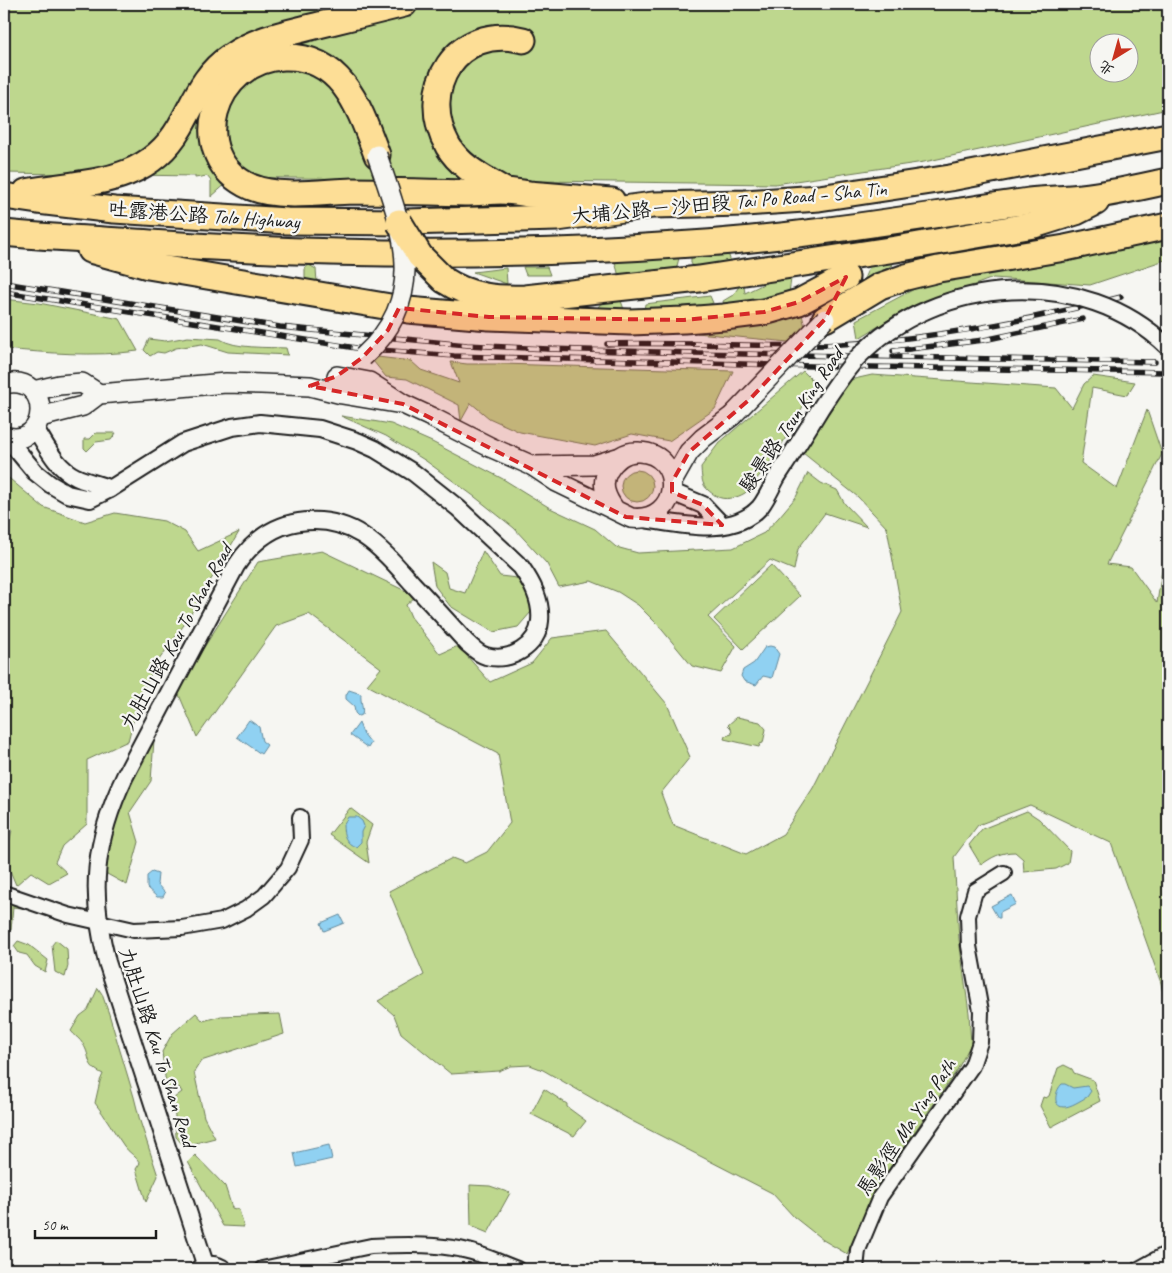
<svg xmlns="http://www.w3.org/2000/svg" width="1172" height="1273" viewBox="0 0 1172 1273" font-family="Caveat,'LXGW WenKai TC',sans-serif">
<rect width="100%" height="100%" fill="#f6f6f2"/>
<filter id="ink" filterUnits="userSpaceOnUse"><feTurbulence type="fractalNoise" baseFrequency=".02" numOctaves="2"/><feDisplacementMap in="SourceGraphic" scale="10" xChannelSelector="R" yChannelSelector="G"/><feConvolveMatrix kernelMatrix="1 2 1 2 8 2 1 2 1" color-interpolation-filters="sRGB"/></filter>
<g filter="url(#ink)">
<g fill="#bed78e" stroke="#6d7a55" fill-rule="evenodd">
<path d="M 4,4 L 1168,4 L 1168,109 L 924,162 L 775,184 L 219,177 L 228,182 L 211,197 L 211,181 L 207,176 L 195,178 L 195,176 L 4,173 ZM 1100,42 L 1130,42 L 1130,72 L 1100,72 Z"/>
<path d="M 1168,229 L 1168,259 L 1090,285 L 993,278 L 902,312 L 859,338 L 856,320 L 922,285 Z"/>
<path d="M 727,250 L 733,268 L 698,275 L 691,263 L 691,254 Z"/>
<path d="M 680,254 L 674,278 L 622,287 L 615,262 Z"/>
<path d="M 881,256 L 893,265 L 863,281 L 870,265 Z"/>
<path d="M 309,265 L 316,269 L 317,282 L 305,282 L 305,268 Z"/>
<path d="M 523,267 L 547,267 L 550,275 L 526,275 Z"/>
<path d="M 506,268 L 507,284 L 473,272 Z"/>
<path d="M 776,278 L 791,279 L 789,293 L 752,300 L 760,308 L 725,308 L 723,301 L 733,295 L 743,281 L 745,293 Z"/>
<path d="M 710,296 L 713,303 L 697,308 L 644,310 L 645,304 Z"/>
<path d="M 620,298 L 626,315 L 593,314 L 604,299 Z"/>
<path d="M 4,299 L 39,303 L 120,319 L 138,351 C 94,357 48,353 4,349 Z"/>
<path d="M 800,306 L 809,344 L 697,333 L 697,324 Z"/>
<path d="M 188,337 L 220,339 C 235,349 268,347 286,348 L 288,355 L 228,352 L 202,344 L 176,348 L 164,353 L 157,352 L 150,356 L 144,350 L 149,339 L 165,341 Z"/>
<path d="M 369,356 L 411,361 L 421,370 L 459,383 L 451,362 L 467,364 L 502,364 L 733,371 L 715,409 L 669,441 L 632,434 L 595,446 L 520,432 L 489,418 L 471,403 L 461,421 L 459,405 L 407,379 L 386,377 Z"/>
<path d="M 803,371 L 815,383 C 797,417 781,452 755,481 C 752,485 749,490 745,493 C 737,498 724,501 716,496 C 702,487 702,483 701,467 L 719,443 Z"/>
<path d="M 872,375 L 1056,388 L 1072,408 L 1084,384 L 1093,376 L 1135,382 L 1127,395 L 1092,388 L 1081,463 L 1117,489 L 1147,410 L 1162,454 L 1107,564 L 1131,567 L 1157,603 L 1167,537 L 1168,535 L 1168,1022 L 1161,983 L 1111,843 L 1030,805 L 978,825 L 954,857 L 959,939 L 969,1013 L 971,1044 L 956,1072 L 877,1186 L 847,1254 L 823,1240 L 794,1217 L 772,1193 L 632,1121 L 543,1070 L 530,1065 L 511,1066 L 499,1071 L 451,1074 L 401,1033 L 394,1015 L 378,1001 L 424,975 L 389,891 L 452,858 L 465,863 L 487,852 L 510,823 L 498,754 L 367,685 L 381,668 L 309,614 L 276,626 L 197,737 L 177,690 L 258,562 L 322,551 L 416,596 L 406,605 L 411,617 L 440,654 L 458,646 L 490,682 L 532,663 L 552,638 L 606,631 L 667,704 L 690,757 L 661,793 L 673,825 L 746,854 L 783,834 L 813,788 L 902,612 L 887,528 L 858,497 L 803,453 L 812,429 L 841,382 Z"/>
<path d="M 341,416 L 391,424 L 432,442 L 503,479 L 550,508 L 595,529 L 616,547 L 638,553 L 733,548 L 764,533 L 779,517 L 796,497 L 808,473 L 821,483 L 837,490 L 845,504 L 867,527 L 825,513 L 798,549 L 794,570 L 770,560 L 708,617 L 736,646 L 721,673 L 692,666 L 658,625 L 638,605 L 618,592 L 591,581 L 559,587 L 547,564 L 514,528 L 475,497 L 426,461 L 386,436 Z"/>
<path d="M 96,433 L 116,433 L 111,440 L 96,442 L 87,451 L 84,448 L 84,439 L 90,439 Z"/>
<circle cx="637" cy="486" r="16"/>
<path d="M 4,474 L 43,507 L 85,522 L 115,513 L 164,521 L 185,532 L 198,551 L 239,532 L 186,622 L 156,664 L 139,699 L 128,741 L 87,760 L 87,824 L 62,846 L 55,862 L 67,873 L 49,883 L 31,872 L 16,885 L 5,859 L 12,830 L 4,825 Z"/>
<path d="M 483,551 L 500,576 L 525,579 L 537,605 L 518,627 L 493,632 L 450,606 L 435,586 L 431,562 L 445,572 L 449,588 L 465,593 Z"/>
<path d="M 771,565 L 800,596 L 743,649 L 714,619 Z"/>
<path d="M 737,717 L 760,722 L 766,729 L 763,743 L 760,744 L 759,747 L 724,739 L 725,736 L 732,734 L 731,728 L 728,725 Z"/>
<path d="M 154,740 L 151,781 L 130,812 L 139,842 L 127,885 L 107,874 L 102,865 L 120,787 L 136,772 L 143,742 Z"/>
<path d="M 350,808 L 372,825 L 366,842 L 369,863 L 329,835 Z"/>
<path d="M 1027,811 L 1039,819 L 1070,851 L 1068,863 L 1056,869 L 1024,872 L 1023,859 L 1015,852 C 1001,852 992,857 981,865 L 969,845 L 982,829 Z"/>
<path d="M 4,885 L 18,890 L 31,909 L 13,907 L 11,930 L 4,927 Z"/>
<path d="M 56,940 L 67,949 L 68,966 L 65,977 L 55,972 L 52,945 Z"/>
<path d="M 18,941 L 29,945 L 48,960 L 45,972 L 35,966 L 27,955 L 19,953 L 14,946 Z"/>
<path d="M 98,988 L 102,994 L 109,1014 L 134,1097 L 140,1121 L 158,1176 L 146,1202 L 136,1169 L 140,1163 C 136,1156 129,1153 124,1146 C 114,1132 106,1117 95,1103 L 100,1081 L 103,1074 C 84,1065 92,1058 83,1044 C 80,1039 74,1035 71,1031 L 80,1016 L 88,1010 Z"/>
<path d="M 196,1013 L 203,1021 L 221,1016 L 280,1014 L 284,1034 L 201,1061 L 194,1072 L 204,1117 L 215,1138 L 184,1146 L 176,1137 L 174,1098 L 182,1092 L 179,1087 L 167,1093 L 162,1052 L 172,1034 Z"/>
<path d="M 1064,1065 L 1072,1069 L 1074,1073 L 1093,1080 L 1100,1101 L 1051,1127 L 1040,1106 L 1043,1097 L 1046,1098 L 1049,1096 L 1058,1068 Z"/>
<path d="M 544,1089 L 567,1104 L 567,1107 L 586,1121 L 574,1136 L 531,1114 Z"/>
<path d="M 195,1155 L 225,1186 L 232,1208 L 239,1210 L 244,1227 L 223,1226 L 188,1162 Z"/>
<path d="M 470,1185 L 490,1186 L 510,1193 L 488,1233 L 471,1226 Z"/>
</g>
<g fill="#90d1f2" stroke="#62899c">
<path d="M 770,646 L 774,647 L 779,654 L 772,678 L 763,676 L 756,685 L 744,681 L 741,676 L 743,670 L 754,663 L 765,647 Z"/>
<path d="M 349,690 L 361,694 C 360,701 364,709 362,715 L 358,716 L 355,713 L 354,706 L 346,699 L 346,695 Z"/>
<path d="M 249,720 L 259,727 L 262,741 L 267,745 L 261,754 L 237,737 Z"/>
<path d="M 359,723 L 363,733 L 371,743 L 368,748 L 350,735 Z"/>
<path d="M 348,817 L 357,817 L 362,821 L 364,826 L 361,832 L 361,842 L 356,847 C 346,844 343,835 343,825 Z"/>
<path d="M 152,872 L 158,874 L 157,884 L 165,893 L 163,897 L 157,897 L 147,888 L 147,876 Z"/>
<path d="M 1012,895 L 1016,904 L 1000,912 L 1000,918 L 998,918 L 991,906 Z"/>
<path d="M 340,915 L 344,923 L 324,931 L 321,923 Z"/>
<path d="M 1062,1084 L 1065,1084 L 1073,1088 L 1087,1086 L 1091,1091 L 1087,1097 C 1081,1100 1071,1107 1064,1107 C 1051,1107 1056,1089 1062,1084 Z"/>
<path d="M 329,1145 L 332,1159 L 297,1167 L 294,1153 Z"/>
</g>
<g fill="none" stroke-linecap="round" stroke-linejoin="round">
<g stroke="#1c1c1c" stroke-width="18">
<g id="minor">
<path d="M 4,893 L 68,915 L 134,930 L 182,928 L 222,921 L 246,909 L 264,896 L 288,868 L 301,840 L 300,817"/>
<path d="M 197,1269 C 206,1262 216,1262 225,1269"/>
<path d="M 262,1269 L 371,1246 C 398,1245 427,1244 453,1248 C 476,1251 496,1261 517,1269"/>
<path d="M 856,1269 L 858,1250 L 880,1197 L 972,1066 L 980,1042 L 981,1011 L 969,946 L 968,916 L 975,891 L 1004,873"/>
<path d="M 1139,1269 L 1168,1253"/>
</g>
</g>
<g stroke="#1c1c1c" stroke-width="20">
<g id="tertiary">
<path d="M 35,428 C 46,445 56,468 76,477 C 86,482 99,484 110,489"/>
<path d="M 6,437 L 35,472 L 50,484 L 67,494 L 90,499 L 110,489 L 183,443 L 232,427 L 260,423 L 320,429 L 357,441 L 375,449 L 414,473 L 458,508 L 521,567 C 532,583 542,601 540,621 C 538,646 510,663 486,656 C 478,654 473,648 467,643 C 449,623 431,603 413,584 C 381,548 353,514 299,522 C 271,526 251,543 236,566 L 125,776 C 94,841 89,892 107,962 L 205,1264"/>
<path d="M 672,492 L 703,505 L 722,525"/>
<path d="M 645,519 C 680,524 732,538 760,507 C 767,498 772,486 777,477"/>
</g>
</g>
<g stroke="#1c1c1c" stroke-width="22">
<g id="secondary">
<path d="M 337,376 L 369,382 L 403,404 L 431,417 L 490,447 L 533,466 L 557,482 L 631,518 C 681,524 686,454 639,452 C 625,451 615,459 608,471 C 600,485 606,498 615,510"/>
<path d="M 4,384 C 54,372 50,451 4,436"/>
<path d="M 33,391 L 59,385 L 82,383 L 99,394"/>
<path d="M 40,417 L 83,406 L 99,394 L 226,383 L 261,384 L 310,386 L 342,394 L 396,403"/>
<path d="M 533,466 L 594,465 L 617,458"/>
<path d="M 672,482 L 689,452 L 703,438 L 732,416"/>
</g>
</g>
<g stroke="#1c1c1c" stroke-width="29">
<g id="motorway">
<path d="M 377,155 C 360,110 343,55 284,57 C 213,59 183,157 251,187 C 280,199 321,192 352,191 C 390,191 428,192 465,193 C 478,193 491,191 503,191 C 512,191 521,193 529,194 C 557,196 585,199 612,201"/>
<path d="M 505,191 C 484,178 461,168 448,146 C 416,89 457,23 523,40"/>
<path d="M 26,192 C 86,181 146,186 180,127 C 195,101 204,74 230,57 C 257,38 288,33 319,25 C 347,18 376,11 404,4"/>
<path d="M 4,196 L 38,201 L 114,210 L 287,221 L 406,222 L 557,218 L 653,205 L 745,203 L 819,198 L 950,178 L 1168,136"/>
<path d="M 4,233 C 53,238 101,239 150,243 C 330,256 511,257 691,244 C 804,237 916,217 1029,201 C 1046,199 1064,199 1082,197 C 1111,194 1140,187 1168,181"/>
<path d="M 90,250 L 148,266 L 408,310 L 489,317 L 630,322 L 684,320 L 724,317 L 764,312 L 799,302 L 846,277"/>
<path d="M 444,280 C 470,297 496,299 525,298 L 699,279 L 896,249 L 1034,225 L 1076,212 L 1096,202"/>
<path d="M 825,319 L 880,286 L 906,277 L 939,269 L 1065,248 L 1168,226"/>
</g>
</g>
<use href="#minor" stroke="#f6f6f2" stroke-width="14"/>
<use href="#tertiary" stroke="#f6f6f2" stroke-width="16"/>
<use href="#secondary" stroke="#f6f6f2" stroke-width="19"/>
<use href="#motorway" stroke="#fdde96" stroke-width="25"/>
<g stroke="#1c1c1c" stroke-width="5.5">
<g id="rail">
<path d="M 4,283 L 280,327 L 467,345 L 548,349 L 694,353 L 1155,362"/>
<path d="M 4,292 L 356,348 L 454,356 L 812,366 L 1166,372"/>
<path d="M 607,344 C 679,342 751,347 823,345 C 924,341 1023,322 1121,297"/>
<path d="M 893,351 L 984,340 L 1083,319"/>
</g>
</g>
<use href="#rail" stroke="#f6f6f2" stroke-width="4" stroke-dasharray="11" stroke-linecap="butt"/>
<g stroke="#1c1c1c" stroke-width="20" stroke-linecap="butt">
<path id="tertiary-bridge" d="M 777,477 C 792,454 806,432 820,409 C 832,391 843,373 858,357 C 938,275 1084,265 1168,347"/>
</g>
<g stroke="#1c1c1c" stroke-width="22" stroke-linecap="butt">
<g id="secondary-bridge">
<path d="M 363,357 C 431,295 402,229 377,155"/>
<path d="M 732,416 L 825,319"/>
</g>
</g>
<g stroke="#1c1c1c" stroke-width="29" stroke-linecap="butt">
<path id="motorway-bridge" d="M 399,222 L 420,256 L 444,280"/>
</g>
<use href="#tertiary-bridge" stroke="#f6f6f2" stroke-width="16"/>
<use href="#secondary-bridge" stroke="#f6f6f2" stroke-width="19"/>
<use href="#motorway-bridge" stroke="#fdde96" stroke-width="25"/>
</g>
</g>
<path fill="#d62828" fill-opacity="0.2" stroke="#d62828" stroke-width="4" stroke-dasharray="10 6" stroke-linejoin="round" d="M 846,277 L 825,319 L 751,398 L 689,452 L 672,482 L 672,492 L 703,505 L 722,525 L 626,517 L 403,404 L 310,386 L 337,376 L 363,357 L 388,330 L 399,308 L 489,317 L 684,320 L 764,312 L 799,302 Z"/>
<g text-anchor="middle" stroke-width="4.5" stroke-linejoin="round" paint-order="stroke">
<g font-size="20" fill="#1c1c1c" stroke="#f6f6f2">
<text transform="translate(729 202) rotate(-5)" y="7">大埔公路－沙田段 Tai Po Road – Sha Tin</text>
<text transform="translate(204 215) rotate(4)" y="7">吐露港公路 Tolo Highway</text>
<text transform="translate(791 420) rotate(-56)" y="7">駿景路 Tsun King Road</text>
<text transform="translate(176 637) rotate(-61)" y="7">九肚山路 Kau To Shan Road</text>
<text transform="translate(158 1047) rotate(72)" y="7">九肚山路 Kau To Shan Road</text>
<text transform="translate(906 1127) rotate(-56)" y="7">馬影徑 Ma Ying Path</text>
</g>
</g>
<rect width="1172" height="1273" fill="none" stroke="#f6f6f2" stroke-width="20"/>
<rect x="10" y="10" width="1152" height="1253" fill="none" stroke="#1c1c1c" stroke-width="2" filter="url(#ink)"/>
<g transform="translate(1114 58) rotate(217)"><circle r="24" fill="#f6f6f2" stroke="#9f9f9c"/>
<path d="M0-4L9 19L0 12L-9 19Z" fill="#c8321e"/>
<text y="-8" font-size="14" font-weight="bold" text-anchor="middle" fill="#1c1c1c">北</text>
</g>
<path d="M35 1230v8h121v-8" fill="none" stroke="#1c1c1c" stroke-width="2.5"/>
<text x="42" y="1230" font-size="15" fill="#1c1c1c" stroke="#f6f6f2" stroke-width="4" paint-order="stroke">50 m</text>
</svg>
